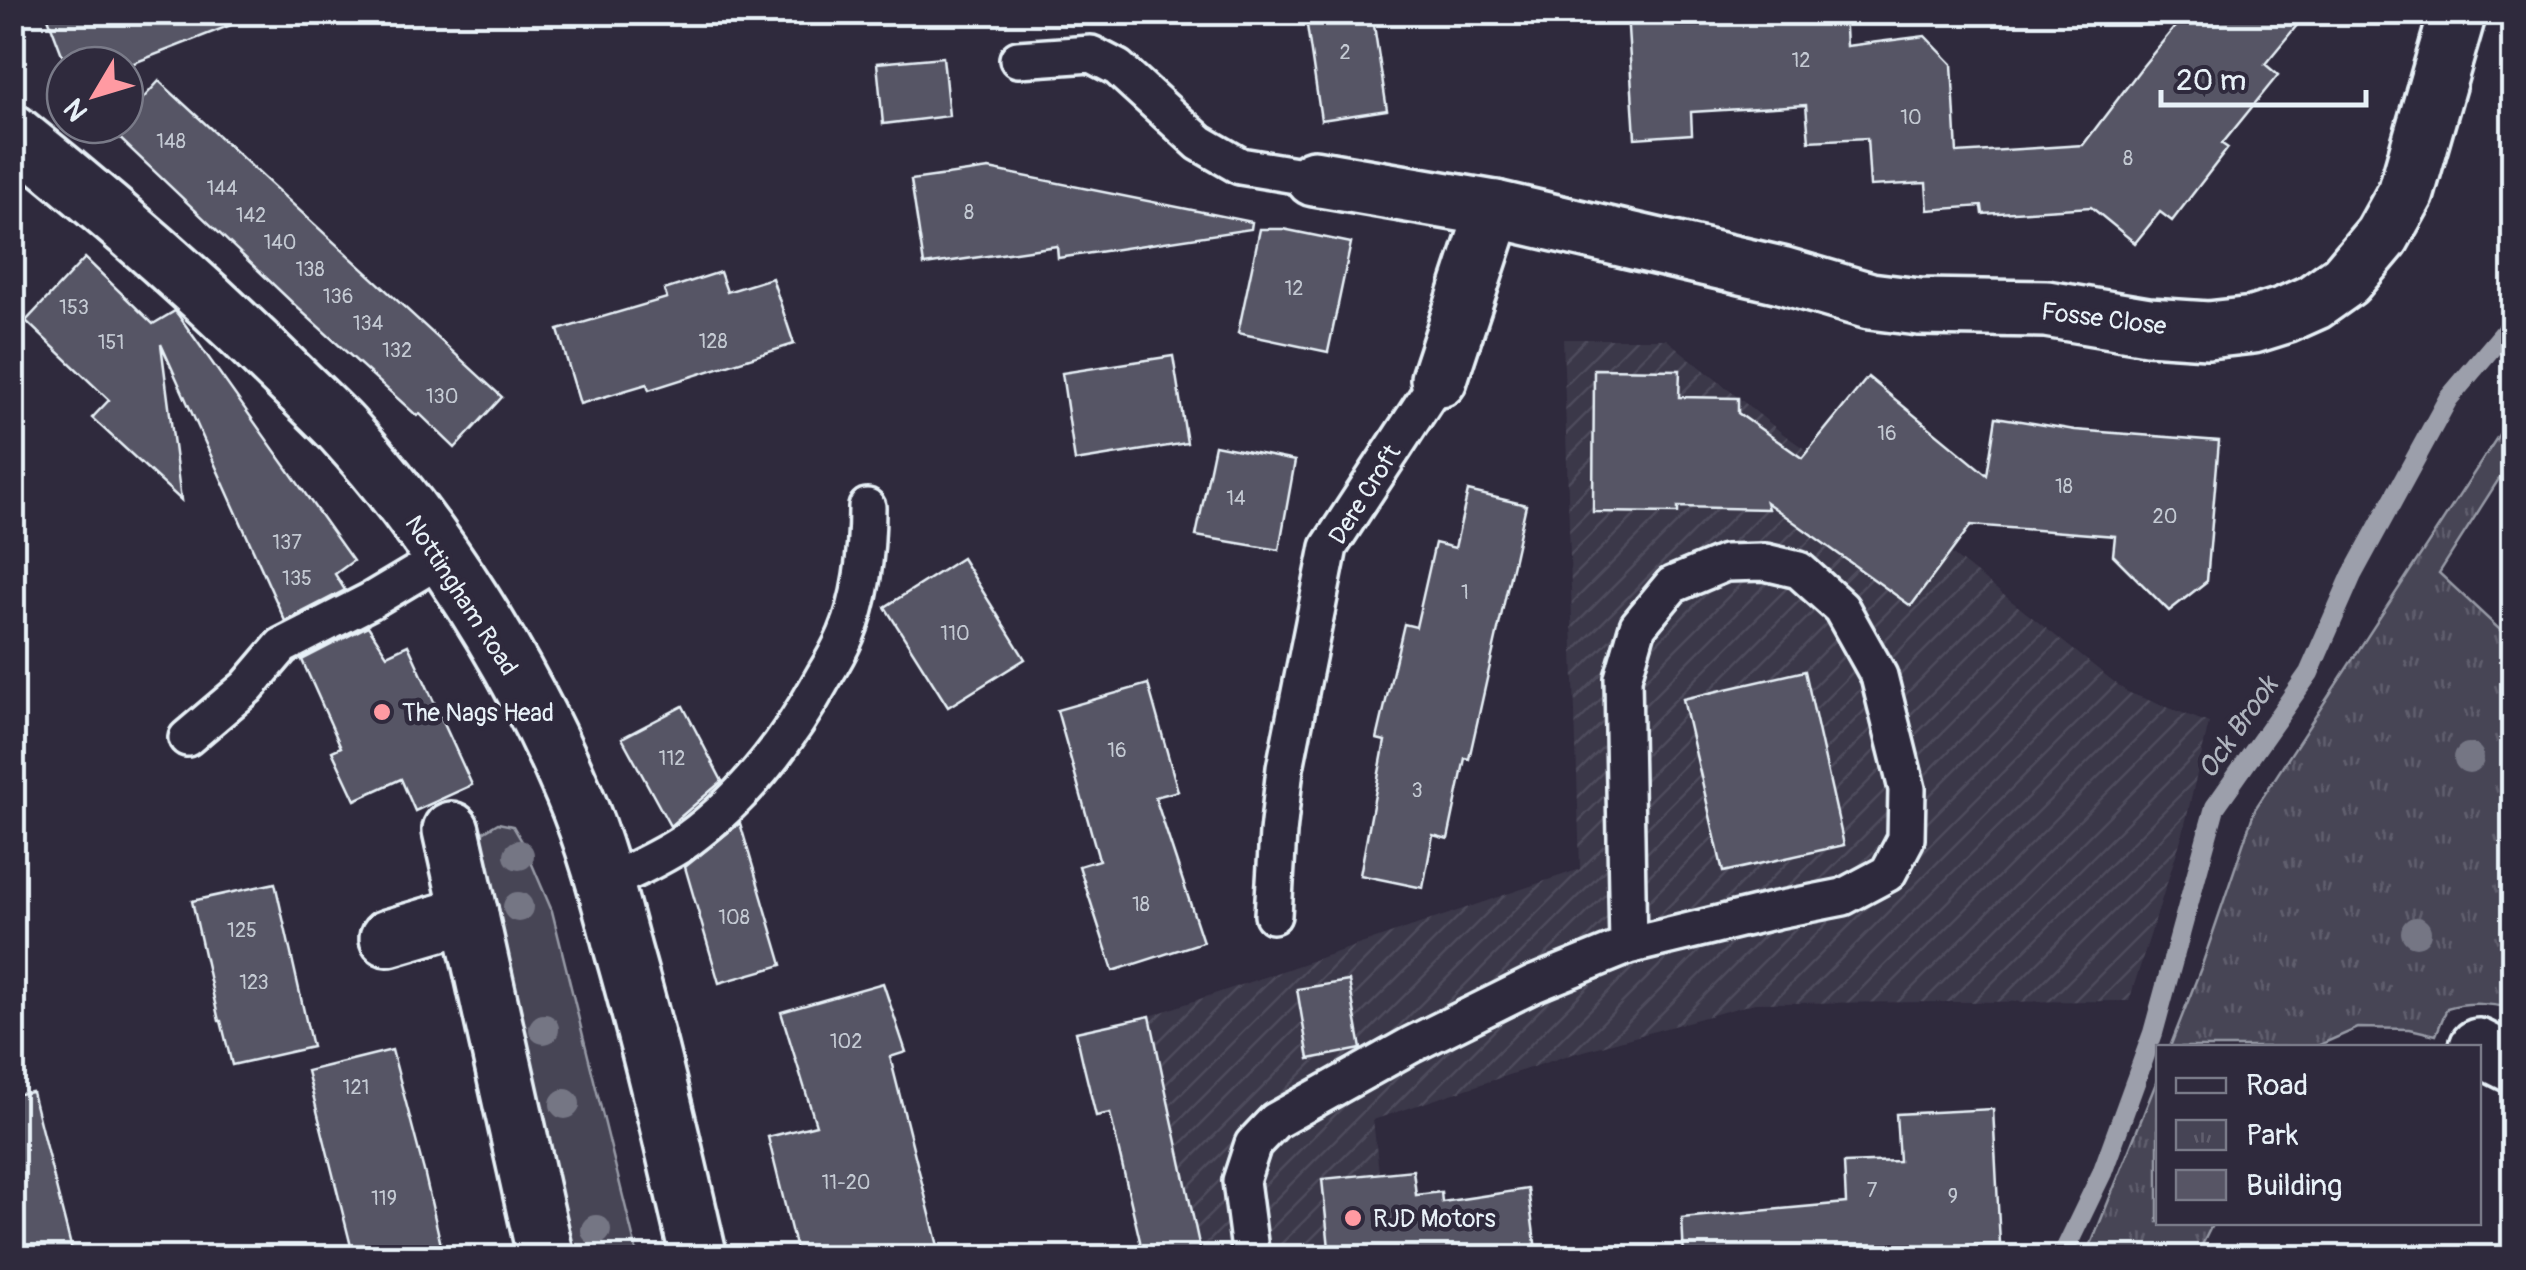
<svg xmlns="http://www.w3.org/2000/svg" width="2526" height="1270" viewBox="0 0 2526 1270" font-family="Pangolin,sans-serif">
<defs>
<pattern id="industrial-furrows" width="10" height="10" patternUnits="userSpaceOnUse" patternTransform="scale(2.5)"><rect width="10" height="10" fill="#3b3749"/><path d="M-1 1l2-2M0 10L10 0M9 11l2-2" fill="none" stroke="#4e4b5b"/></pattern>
<pattern id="park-tufts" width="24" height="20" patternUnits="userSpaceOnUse" patternTransform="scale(2.5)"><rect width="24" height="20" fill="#464455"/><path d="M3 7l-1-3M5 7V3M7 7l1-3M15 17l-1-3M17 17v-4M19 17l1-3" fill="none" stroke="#615f6e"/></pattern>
</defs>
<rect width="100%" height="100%" fill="#2f2a3d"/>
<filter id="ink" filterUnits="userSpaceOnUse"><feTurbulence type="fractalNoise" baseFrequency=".01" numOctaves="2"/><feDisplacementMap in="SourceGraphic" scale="20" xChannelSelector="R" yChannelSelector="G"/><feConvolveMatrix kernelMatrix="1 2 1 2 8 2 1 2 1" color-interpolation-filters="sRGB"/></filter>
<g filter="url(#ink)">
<path fill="url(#industrial-furrows)" d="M 1563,339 L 1666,339 L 1782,433 L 1930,537 L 2127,692 L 2209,723 L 2183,833 L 2129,1001 L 1755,1003 L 1566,1056 L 1373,1120 L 1389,1257 L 1144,1257 L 1110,1114 L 1096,1116 L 1076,1032 L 1150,1016 L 1580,869 Z"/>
<path fill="#464455" stroke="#979aa6" stroke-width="2.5" d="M 498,823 L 513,826 L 523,843 L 552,911 L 638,1257 L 575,1257 L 482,861 L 483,832 Z"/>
<g fill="url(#park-tufts)" stroke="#979aa6" stroke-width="2.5">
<path d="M 2513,413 L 2513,457 L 2439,573 L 2513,642 L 2513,1008 C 2490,1004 2470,1001 2447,1008 L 2436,1035 L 2410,1029 L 2358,1028 L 2315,1047 L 2170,1047 L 2201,968 L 2255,809 Z"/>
<path d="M 2158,1078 L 2158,1222 L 2213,1223 L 2196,1257 L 2086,1257 Z"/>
</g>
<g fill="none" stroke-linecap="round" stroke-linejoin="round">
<path stroke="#9c9fab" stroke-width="20" d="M 2061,1258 L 2102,1173 L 2153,1033 L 2215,807 L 2309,673 L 2352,575 L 2448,399 L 2514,321"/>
</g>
<g fill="#575565" stroke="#e8f1f8" stroke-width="2.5">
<path d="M 46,12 L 253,12 L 254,16 L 129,65 L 66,65 Z"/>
<path d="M 1305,12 L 1372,12 L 1387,110 L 1321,120 Z"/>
<path d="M 1627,12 L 1844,12 L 1846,46 L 1925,36 L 1952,64 L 1957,153 L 2083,145 L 2142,67 L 2187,12 L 2308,12 L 2265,64 L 2278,75 L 2222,144 L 2228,148 L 2172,221 L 2160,212 L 2135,243 L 2091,207 L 1983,214 L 1982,206 L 1928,210 L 1926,183 L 1870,186 L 1867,138 L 1809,141 L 1806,105 L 1691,112 L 1692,134 L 1635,138 Z"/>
<path d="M 943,57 L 949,116 L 883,124 L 877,63 Z"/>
<path d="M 159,81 L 502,397 L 455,448 L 420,414 L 417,416 L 299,309 L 113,132 L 119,125 L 125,125 L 125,118 Z"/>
<path d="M 989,169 L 1252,222 L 1251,229 L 1058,258 L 1057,246 L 924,265 L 911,180 Z"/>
<path d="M 1260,229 L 1283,229 L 1351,243 L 1328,352 L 1238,333 Z"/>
<path d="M 85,258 L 153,324 L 175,311 L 179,316 L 353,561 L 335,574 L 345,590 L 285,621 L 161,344 L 181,500 L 92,418 L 109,400 L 26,321 Z"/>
<path d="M 720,272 L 727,292 L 772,278 L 794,344 L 649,390 L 647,384 L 580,404 L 558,330 L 667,298 L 664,290 Z"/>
<path d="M 1173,356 L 1187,443 L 1075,461 L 1062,373 Z"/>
<path d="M 1594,369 L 1680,370 L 1679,397 L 1738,398 L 1738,413 L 1802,458 L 1868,377 L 1987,475 L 1996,417 L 2075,430 L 2219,441 L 2207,581 L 2169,611 L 2113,555 L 2115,536 L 1971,525 L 1911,606 L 1766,502 L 1768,509 L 1678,507 L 1678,513 L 1593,512 Z"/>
<path d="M 1215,445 L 1295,461 L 1279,550 L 1196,536 Z"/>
<path d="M 1468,491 L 1526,505 L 1469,759 L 1465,758 L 1448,839 L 1433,835 L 1423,888 L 1360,875 L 1385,741 L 1377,739 L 1404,624 L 1416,627 L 1435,543 L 1455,548 Z"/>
<path d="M 962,558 L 1025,659 L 948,707 L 885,607 Z"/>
<path d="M 368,626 L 387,655 L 408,645 L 472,785 L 415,811 L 401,779 L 355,800 L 332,751 L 341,747 L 302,660 Z"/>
<path d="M 1805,671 L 1844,845 L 1723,872 L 1683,699 Z"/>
<path d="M 1148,684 L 1178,791 L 1155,797 L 1203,942 L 1113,971 L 1079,866 L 1099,860 L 1057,710 Z"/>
<path d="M 683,706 L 722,781 L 670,826 L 622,738 Z"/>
<path d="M 740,823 L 782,965 L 719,983 L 685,867 Z"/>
<path d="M 275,883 L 312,1047 L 232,1065 L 221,1021 L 219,1021 L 192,901 Z"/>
<path d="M 1349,981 L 1361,1049 L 1309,1059 L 1297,989 Z"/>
<path d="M 883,983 L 906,1052 L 890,1057 L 941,1258 L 798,1258 L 768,1137 L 816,1125 L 781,1012 Z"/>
<path d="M 1150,1016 L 1168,1101 L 1202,1258 L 1144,1258 L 1110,1113 L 1096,1116 L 1083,1063 L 1076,1032 Z"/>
<path d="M 392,1050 L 424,1171 L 444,1258 L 354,1258 L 307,1071 Z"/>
<path d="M 32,1092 L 74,1258 L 12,1258 L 12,1095 Z"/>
<path d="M 1993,1109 L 2000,1244 L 1969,1245 L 1970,1258 L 1684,1258 L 1682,1218 L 1846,1203 L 1844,1163 L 1899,1161 L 1896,1114 Z"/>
<path d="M 1413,1170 L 1416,1195 L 1441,1192 L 1442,1202 L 1528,1189 L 1537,1258 L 1330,1258 L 1322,1179 Z"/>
</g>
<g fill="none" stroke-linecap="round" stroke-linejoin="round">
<g stroke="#e8f1f8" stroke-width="42">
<g id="service">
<path d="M 1018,59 L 1091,54 L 1118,68 L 1200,143 L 1240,166 L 1314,178"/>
<path d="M 187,738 L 247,687 L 282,646 L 370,601 L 442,558"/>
<path d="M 605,884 C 632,870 662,858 687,840 C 746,797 789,740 824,676 C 832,663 840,649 846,635 C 863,595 867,549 867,507"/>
<path d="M 1273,915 L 1278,833 L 1285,768 L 1329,547 L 1439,379"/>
<path d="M 1251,1258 L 1241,1181 L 1253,1144 L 1275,1121 L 1411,1045 L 1534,984 L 1628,946 L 1777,910 L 1843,897 L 1888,873 L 1906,839 L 1907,789 L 1879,676 L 1841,608 L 1799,570 L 1765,562 L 1725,563 L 1672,585 L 1638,626 L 1623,678 L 1628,946"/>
</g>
</g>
<g stroke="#e8f1f8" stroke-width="62">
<g id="minor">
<path d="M 1314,178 L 1495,209 L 1781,275 L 1870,301 L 1919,307 L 2046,309 L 2148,326 L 2208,330 L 2253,325 L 2285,315 L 2314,302 L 2345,280 L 2382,236 L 2406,193 L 2458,12"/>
<path d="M 1439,379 L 1495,209"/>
<path d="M 451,830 L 546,1258"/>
<path d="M 388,938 L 470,914"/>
<path d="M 2478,1047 L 2514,1065"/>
</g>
</g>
<g stroke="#e8f1f8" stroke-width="62">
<path id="primary" d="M 12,132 C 107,208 198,287 284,372 C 303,391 324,410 343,430 C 435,531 520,666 573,792 C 595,843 609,897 623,950 C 652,1052 675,1154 699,1258"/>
</g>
<use href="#service" stroke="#2f2a3d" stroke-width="35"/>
<use href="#minor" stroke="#2f2a3d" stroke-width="55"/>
<use href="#primary" stroke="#2f2a3d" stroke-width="55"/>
</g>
<g fill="#757684">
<circle cx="2469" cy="758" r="15"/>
<circle cx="519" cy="855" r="15"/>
<circle cx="518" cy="907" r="15"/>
<circle cx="2416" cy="932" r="15"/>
<circle cx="544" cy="1029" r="15"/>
<circle cx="565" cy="1104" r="15"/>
<circle cx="596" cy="1230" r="15"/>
</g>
</g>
<g fill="#ff9aa2" stroke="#2f2a3d" stroke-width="4">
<circle cx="382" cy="712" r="10"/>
<circle cx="1353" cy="1218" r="10"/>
</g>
<g text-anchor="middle" stroke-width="9" stroke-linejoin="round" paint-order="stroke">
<g font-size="20" fill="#c4cad3">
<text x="1345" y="59">2</text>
<text x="1801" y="67">12</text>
<text x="1911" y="124">10</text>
<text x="171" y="148">148</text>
<text x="2128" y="165">8</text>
<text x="222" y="195">144</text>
<text x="969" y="219">8</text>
<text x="251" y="222">142</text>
<text x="280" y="249">140</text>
<text x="310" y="276">138</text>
<text x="1294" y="295">12</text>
<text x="338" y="303">136</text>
<text x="74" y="314">153</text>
<text x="368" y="330">134</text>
<text x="713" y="348">128</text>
<text x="111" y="349">151</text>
<text x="397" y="357">132</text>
<text x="442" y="403">130</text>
<text x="1887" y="440">16</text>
<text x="2064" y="493">18</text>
<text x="1236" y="505">14</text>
<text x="2165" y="523">20</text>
<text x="287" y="549">137</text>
<text x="297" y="585">135</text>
<text x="1465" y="599">1</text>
<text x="955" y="640">110</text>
<text x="1117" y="757">16</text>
<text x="672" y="765">112</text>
<text x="1417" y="797">3</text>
<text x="1141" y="911">18</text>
<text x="734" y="924">108</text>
<text x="242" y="937">125</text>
<text x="254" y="989">123</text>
<text x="846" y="1048">102</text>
<text x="356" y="1094">121</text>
<text x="846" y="1189">11-20</text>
<text x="1872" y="1197">7</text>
<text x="1953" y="1203">9</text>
<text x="384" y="1205">119</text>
</g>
<g font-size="25" fill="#e8f1f8" stroke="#2f2a3d">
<text transform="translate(2104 318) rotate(7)" y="9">Fosse Close</text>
<text transform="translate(1364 494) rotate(-58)" y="9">Dere Croft</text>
<text transform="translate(462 595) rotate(57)" y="9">Nottingham Road</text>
</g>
<g font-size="25" fill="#e8f1f8" stroke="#2f2a3d" text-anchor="start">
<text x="402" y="721">The Nags Head</text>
<text x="1373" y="1227">RJD Motors</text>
</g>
<g font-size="28" font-style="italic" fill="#afb4be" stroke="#2f2a3d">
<text transform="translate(2237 727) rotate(-55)" y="10">Ock Brook</text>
</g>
</g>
<rect width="2526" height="1270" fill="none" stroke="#2f2a3d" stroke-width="50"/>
<rect x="25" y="25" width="2476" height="1220" fill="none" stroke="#e8f1f8" stroke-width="4" filter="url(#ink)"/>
<rect x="2156" y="1045" width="325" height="180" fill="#2f2a3d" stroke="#797a88" stroke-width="2.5"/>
<rect x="2176" y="1078" width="50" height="15" fill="#2f2a3d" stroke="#797a88" stroke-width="2.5"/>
<text x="2246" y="1095" font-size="30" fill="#e8f1f8">Road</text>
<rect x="2176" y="1120" width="50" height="30" fill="url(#park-tufts)" stroke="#797a88" stroke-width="2.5"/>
<text x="2246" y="1145" font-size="30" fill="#e8f1f8">Park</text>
<rect x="2176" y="1170" width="50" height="30" fill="#575565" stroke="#797a88" stroke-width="2.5"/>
<text x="2246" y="1195" font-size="30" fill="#e8f1f8">Building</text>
<g transform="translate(95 95) rotate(232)"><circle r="48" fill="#2f2a3d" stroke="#797a88" stroke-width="2.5"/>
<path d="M0-8L18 38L0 25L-18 38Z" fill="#ff9aa2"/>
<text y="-15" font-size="28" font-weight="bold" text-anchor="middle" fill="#e8f1f8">N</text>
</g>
<path d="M2161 90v15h205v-15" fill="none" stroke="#e8f1f8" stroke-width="5"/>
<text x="2176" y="90" font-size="30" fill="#e8f1f8" stroke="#2f2a3d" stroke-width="8" paint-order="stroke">20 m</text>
</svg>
